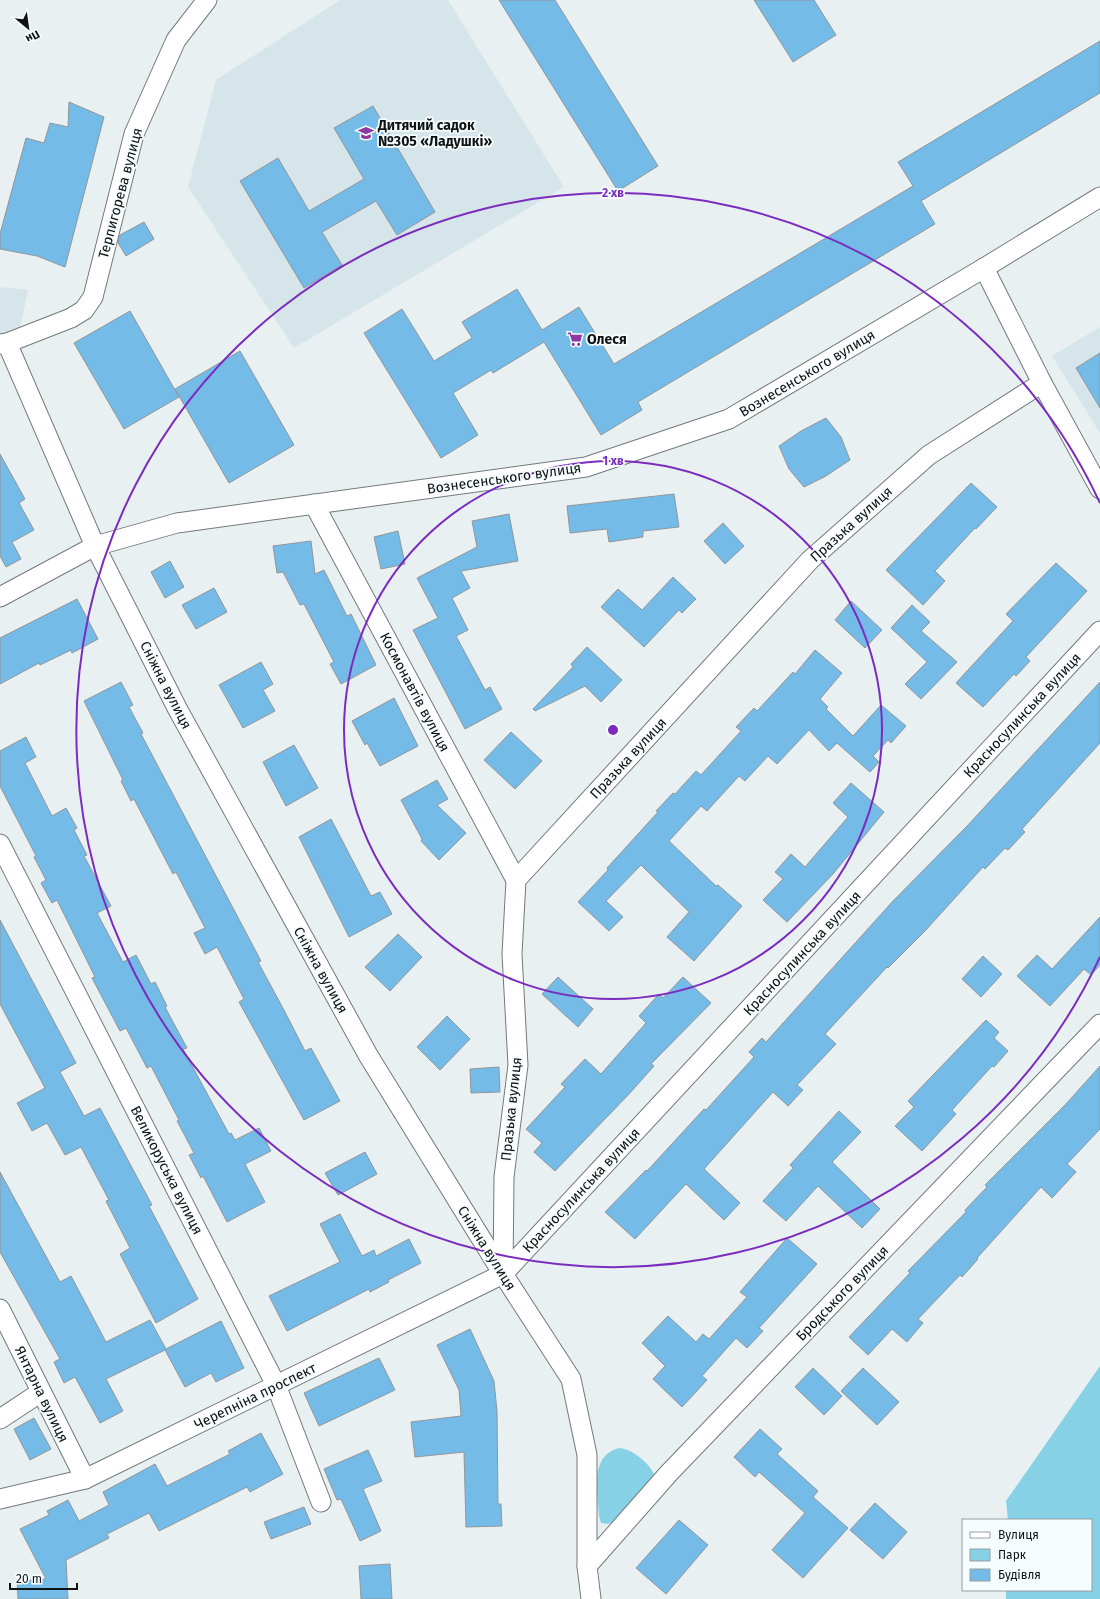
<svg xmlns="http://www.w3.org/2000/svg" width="1100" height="1599" viewBox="0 0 1100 1599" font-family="'Fira Sans',sans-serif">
<rect width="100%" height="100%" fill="#e9f0f2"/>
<g fill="#d6e5ea">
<path d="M 340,0 L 448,0 L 564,187 L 294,348 L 188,187 L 216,80 Z"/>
<path d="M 0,287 L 28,290 L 20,329 L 0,338 Z"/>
<path d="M 1100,327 L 1100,433 L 1052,356 Z"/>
</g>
<g fill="#86d1e5">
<path d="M 1100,1366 L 1100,1599 L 1006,1599 L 1006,1590 L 1091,1590 L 1091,1520 L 1008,1520 L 1006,1501 Z"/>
<path d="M 619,1448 C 631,1448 649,1463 654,1474 L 617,1520 L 608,1524 L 601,1523 L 599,1516 C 598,1491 589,1456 619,1448 Z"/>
</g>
<g fill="#74bbe8" stroke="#919699">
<path d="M 499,0 L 555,0 L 658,166 L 618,191 Z"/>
<path d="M 754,0 L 814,0 L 836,35 L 793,62 Z"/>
<path d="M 1100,41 L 1100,93 L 921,201 L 935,224 L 638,402 L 642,410 L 601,435 L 544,342 L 493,373 L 491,370 L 453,393 L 478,435 L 441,458 L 364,333 L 402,309 L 434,361 L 472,338 L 462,322 L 517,289 L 542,330 L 579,307 L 614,364 L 913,186 L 898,162 Z"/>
<path d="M 69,102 L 104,117 L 65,267 L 37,256 L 0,249 L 0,234 L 26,138 L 44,143 L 50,123 L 68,127 Z"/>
<path d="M 373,106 L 435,212 L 397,235 L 376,201 L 322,232 L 342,265 L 304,288 L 240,181 L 278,158 L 309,211 L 364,179 L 334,128 Z"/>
<path d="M 144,222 L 154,239 L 126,256 L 118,243 L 120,235 Z"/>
<path d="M 130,311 L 179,397 L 124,429 L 74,343 Z"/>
<path d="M 240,351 L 294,445 L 229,483 L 175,389 Z"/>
<path d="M 1100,353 L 1100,408 L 1076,368 Z"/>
<path d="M 826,418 L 841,437 L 850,460 L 826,476 L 804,487 L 789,469 L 779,446 L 801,431 Z"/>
<path d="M 0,454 L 25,499 L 19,503 L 34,530 L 12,542 L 21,559 L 6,567 L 0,556 Z"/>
<path d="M 971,483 L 997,507 L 976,529 L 975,528 L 935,571 L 945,581 L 923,605 L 886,570 Z"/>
<path d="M 674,494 L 679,527 L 643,531 L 643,537 L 609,542 L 607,529 L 570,533 L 567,506 Z"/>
<path d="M 509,514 L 518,561 L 461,571 L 470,588 L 452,598 L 468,630 L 456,636 L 485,690 L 490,687 L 502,709 L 465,729 L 413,630 L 438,618 L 417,578 L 477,547 L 472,521 Z"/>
<path d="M 723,523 L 744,546 L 725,564 L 704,541 Z"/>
<path d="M 398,531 L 405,564 L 381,569 L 374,537 Z"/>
<path d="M 311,541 L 315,574 L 324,570 L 347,616 L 351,614 L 376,665 L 341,684 L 330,664 L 334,662 L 304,604 L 300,605 L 283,572 L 277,573 L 273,546 Z"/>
<path d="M 170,561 L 184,587 L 165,598 L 151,572 Z"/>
<path d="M 1056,563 L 1087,591 L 1026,657 L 1030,661 L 1016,676 L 1014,674 L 983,707 L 956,683 L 1013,621 L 1006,614 Z"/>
<path d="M 673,577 L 696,599 L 682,613 L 679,610 L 644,647 L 601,607 L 618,589 L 642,610 Z"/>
<path d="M 214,588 L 227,612 L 196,629 L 182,605 Z"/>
<path d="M 77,599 L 98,639 L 72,653 L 71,650 L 40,665 L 39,663 L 0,684 L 0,638 Z"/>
<path d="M 851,601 L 882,630 L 865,648 L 835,620 Z"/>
<path d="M 912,605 L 930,622 L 921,631 L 957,662 L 921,699 L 905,684 L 927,662 L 891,628 Z"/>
<path d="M 587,647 L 622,680 L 601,702 L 585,686 L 535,711 L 533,709 L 573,667 L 571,664 Z"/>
<path d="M 815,650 L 842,673 L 820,699 L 828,707 L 826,709 L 853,736 L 881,705 L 906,726 L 891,743 L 888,740 L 873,756 L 879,762 L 870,772 L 837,743 L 829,751 L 809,730 L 777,764 L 768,756 L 745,781 L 739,776 L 707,811 L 701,806 L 669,841 L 716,886 L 718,885 L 742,906 L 694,961 L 667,937 L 689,912 L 641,865 L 606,901 L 623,917 L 609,931 L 578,902 L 608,870 L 607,868 L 658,812 L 656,811 L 673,793 L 675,794 L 696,771 L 701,775 L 741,731 L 736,727 L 754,708 L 757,711 L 793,672 L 795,674 Z"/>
<path d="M 261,662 L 273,684 L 263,690 L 275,711 L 243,728 L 219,685 Z"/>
<path d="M 121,682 L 133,705 L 129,707 L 143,733 L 141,734 L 261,961 L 258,962 L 285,1012 L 305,1051 L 311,1048 L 340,1101 L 304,1120 L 239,1002 L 244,999 L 217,947 L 205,954 L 194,933 L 205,928 L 176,872 L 173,874 L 134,799 L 131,801 L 121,781 L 123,780 L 84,701 Z"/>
<path d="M 1100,682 L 1100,743 L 1022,829 L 1025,832 L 1008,850 L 1005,848 L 985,869 L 983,867 L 925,931 L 888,968 L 887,967 L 825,1034 L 836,1044 L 797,1085 L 803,1090 L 788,1106 L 773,1092 L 704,1169 L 740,1203 L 724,1220 L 686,1184 L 635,1239 L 605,1212 L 646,1170 L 647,1171 L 704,1109 L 706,1110 L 754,1057 L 749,1052 L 762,1038 L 766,1042 L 893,901 L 968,825 Z"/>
<path d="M 394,698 L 418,746 L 380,766 L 367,743 L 365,745 L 352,721 Z"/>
<path d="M 511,732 L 542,761 L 515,789 L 484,760 Z"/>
<path d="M 26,737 L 36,757 L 25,763 L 52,816 L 66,808 L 77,828 L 74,830 L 87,855 L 84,856 L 111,906 L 97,913 L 123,962 L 136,955 L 151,984 L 155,982 L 167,1006 L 165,1007 L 187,1048 L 183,1049 L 229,1134 L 231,1133 L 235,1140 L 259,1128 L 271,1151 L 245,1164 L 265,1202 L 227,1222 L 203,1176 L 201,1178 L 189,1155 L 194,1153 L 177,1121 L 179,1120 L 151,1066 L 147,1068 L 126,1028 L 120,1031 L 92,978 L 95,977 L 57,900 L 52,903 L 41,883 L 46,880 L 34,857 L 36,856 L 0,786 L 0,751 Z"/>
<path d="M 294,745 L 318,788 L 286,806 L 263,762 Z"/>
<path d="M 437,780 L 448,799 L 437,805 L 466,833 L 439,860 L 421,841 L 422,839 L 401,800 Z"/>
<path d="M 851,783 L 884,812 L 833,874 L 787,922 L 763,900 L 783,879 L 775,872 L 791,854 L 805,867 L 848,817 L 833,803 Z"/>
<path d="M 331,819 L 371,896 L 380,892 L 392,914 L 349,937 L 299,837 Z"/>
<path d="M 1100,917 L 1100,965 L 1091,975 L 1084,969 L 1050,1006 L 1017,976 L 1037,955 L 1052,969 Z"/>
<path d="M 0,920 L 76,1063 L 60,1072 L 84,1116 L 100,1108 L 152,1205 L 149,1206 L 198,1299 L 156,1323 L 120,1254 L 130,1248 L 106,1201 L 109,1200 L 81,1147 L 65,1155 L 47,1123 L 32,1131 L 17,1103 L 45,1088 L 0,1004 Z"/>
<path d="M 398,934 L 422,957 L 390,991 L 365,967 Z"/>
<path d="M 983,956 L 1002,974 L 981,997 L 962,979 Z"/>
<path d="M 558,977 L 593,1009 L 578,1027 L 542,994 Z"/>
<path d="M 683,977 L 711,1003 L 651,1064 L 654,1066 L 630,1093 L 555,1171 L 534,1152 L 542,1143 L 526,1129 L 565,1087 L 561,1084 L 585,1059 L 601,1074 L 646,1023 L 639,1016 L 659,994 L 663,998 Z"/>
<path d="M 447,1016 L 470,1039 L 440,1070 L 417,1047 Z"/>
<path d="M 986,1020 L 999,1032 L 994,1038 L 1008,1051 L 994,1067 L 992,1066 L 952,1110 L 956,1114 L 922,1151 L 895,1126 L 914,1107 L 908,1101 Z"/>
<path d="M 1100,1066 L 1100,1129 L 1067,1164 L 1076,1172 L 1052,1198 L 1041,1187 L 977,1258 L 978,1259 L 962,1277 L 960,1275 L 918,1319 L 923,1323 L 907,1342 L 892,1329 L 868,1355 L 849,1337 L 910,1273 L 908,1271 L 966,1212 L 965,1210 L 987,1187 L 985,1185 L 1065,1105 Z"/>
<path d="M 499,1067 L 500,1092 L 471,1093 L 470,1069 Z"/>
<path d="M 839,1111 L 861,1132 L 832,1162 L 880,1209 L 862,1228 L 818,1186 L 786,1221 L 763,1201 L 793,1168 L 790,1165 Z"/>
<path d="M 365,1152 L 377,1174 L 338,1195 L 325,1173 Z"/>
<path d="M 0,1172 L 60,1282 L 71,1276 L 106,1342 L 150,1320 L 166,1349 L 221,1321 L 244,1368 L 216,1382 L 211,1373 L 185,1387 L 165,1350 L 106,1379 L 123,1411 L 100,1423 L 75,1377 L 64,1383 L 54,1362 L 60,1359 L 0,1252 Z"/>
<path d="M 340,1214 L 362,1256 L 374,1250 L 376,1256 L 409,1239 L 421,1263 L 388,1280 L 389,1282 L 370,1292 L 369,1289 L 287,1331 L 269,1296 L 340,1262 L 320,1224 Z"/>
<path d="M 787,1238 L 817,1264 L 759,1328 L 763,1331 L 747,1348 L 736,1338 L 702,1376 L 707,1380 L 682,1407 L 653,1379 L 665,1366 L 642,1343 L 668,1316 L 696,1342 L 703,1334 L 709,1339 L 747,1297 L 740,1292 Z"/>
<path d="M 470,1329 L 494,1381 L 497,1411 L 498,1504 L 501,1504 L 502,1526 L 466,1527 L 464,1452 L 415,1457 L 411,1422 L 461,1416 L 459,1390 L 437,1345 Z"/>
<path d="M 379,1358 L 395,1390 L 319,1426 L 304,1393 Z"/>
<path d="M 813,1368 L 842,1396 L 824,1415 L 795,1387 Z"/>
<path d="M 863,1368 L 899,1402 L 877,1425 L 841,1391 Z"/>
<path d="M 34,1418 L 51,1449 L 30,1460 L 14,1429 Z"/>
<path d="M 760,1429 L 782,1449 L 777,1454 L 818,1491 L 813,1497 L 848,1528 L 803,1578 L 772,1550 L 805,1513 L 759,1472 L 755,1477 L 734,1457 Z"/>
<path d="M 261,1433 L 283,1474 L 250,1492 L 247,1487 L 159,1531 L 149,1513 L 107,1534 L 109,1538 L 66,1560 L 68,1599 L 18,1599 L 17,1581 L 46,1579 L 20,1529 L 49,1515 L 47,1511 L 68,1500 L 79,1521 L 109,1505 L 103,1492 L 155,1464 L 167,1486 L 230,1454 L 228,1451 Z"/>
<path d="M 368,1450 L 382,1481 L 363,1489 L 381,1531 L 360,1541 L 341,1499 L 337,1500 L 324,1469 Z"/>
<path d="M 875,1503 L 907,1532 L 883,1559 L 850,1530 Z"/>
<path d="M 304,1507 L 311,1524 L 271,1539 L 264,1522 Z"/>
<path d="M 679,1520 L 708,1545 L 666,1594 L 636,1568 Z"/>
<path d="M 390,1564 L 392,1599 L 361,1599 L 359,1566 Z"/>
</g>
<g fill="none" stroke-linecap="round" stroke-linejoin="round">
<g stroke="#73797b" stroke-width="21">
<g id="street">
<path d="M 984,268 L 1042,383 L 1100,489"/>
<path d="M 7,343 L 95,546 L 177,708 L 368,1055 L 503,1274 L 571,1379 L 587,1455 L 587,1566 L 591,1599"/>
<path d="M 0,344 L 7,343 L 71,318 L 84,310 L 93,297 L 134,134 L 176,40 L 207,0"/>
<path d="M 314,504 L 516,880"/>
<path d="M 0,597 L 95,546 L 177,523 L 586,467 L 729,419 L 984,268 L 1100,197"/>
<path d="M 0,844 L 276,1385 L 321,1502"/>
<path d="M 503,1274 L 504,1177 L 518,1065 L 512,954 L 516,880 L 810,560 L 929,455 L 1042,383"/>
<path d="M 0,1309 L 85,1479"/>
<path d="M 0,1419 L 41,1392"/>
<path d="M 0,1499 L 85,1479 L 503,1274 L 1100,631"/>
<path d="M 587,1566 L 669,1473 L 1100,1024"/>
</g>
</g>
<use href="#street" stroke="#fff" stroke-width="19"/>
</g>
<g fill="none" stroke="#7b2cbf" stroke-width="2">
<circle cx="613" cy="730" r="269"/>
<path d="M1100 957A537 537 0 1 1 1100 503"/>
</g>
<defs>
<g id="school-bare" transform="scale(1.2)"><path d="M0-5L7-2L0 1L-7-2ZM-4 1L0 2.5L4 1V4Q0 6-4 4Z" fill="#8f37a3" stroke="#f6fdff" stroke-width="2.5" paint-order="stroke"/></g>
<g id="supermarket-bare" transform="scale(1.2)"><path d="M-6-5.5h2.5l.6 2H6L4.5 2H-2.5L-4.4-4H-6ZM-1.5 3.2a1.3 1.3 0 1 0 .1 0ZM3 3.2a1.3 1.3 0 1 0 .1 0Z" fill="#8f37a3" stroke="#f6fdff" stroke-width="2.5" paint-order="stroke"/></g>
</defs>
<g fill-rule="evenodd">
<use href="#school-bare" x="366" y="133"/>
<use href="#supermarket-bare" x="575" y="339"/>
</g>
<g text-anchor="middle" stroke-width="3.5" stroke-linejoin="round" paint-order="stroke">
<g font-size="14" font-weight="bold" fill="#0f1112" stroke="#f6fdff" text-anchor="start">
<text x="378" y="130">Дитячий садок<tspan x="378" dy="16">№305 «Ладушкі»</tspan></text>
<text x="587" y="344">Олеся</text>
</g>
<g font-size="14" fill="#0f1112" stroke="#f6fdff">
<text transform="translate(120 193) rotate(-75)" y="5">Терпигорева вулиця</text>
<text transform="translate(807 373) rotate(-31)" y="5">Вознесенського вулиця</text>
<text transform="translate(504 478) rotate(-8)" y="5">Вознесенського вулиця</text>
<text transform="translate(851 524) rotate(-42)" y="5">Празька вулиця</text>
<text transform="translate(166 685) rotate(63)" y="5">Сніжна вулиця</text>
<text transform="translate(415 692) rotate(62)" y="5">Космонавтів вулиця</text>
<text transform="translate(1022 715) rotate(-47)" y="5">Красносулинська вулиця</text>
<text transform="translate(628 758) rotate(-47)" y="5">Празька вулиця</text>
<text transform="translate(802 953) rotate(-47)" y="5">Красносулинська вулиця</text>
<text transform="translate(321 970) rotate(61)" y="5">Сніжна вулиця</text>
<text transform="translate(511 1109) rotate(-84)" y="5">Празька вулиця</text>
<text transform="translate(167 1170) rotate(63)" y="5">Великоруська вулиця</text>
<text transform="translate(581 1190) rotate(-47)" y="5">Красносулинська вулиця</text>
<text transform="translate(487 1248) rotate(58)" y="5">Сніжна вулиця</text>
<text transform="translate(842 1293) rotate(-46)" y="5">Бродського вулиця</text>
<text transform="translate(42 1394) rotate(64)" y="5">Янтарна вулиця</text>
<text transform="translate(255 1396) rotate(-26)" y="5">Черепніна проспект</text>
</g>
</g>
<circle cx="613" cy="730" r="6" fill="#7b2cbf" stroke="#f6fdff" stroke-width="2"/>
<g font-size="12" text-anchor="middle" font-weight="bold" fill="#7b2cbf" stroke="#f6fdff" stroke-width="3.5" stroke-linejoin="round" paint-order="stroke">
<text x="613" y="197">2 хв</text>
<text x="613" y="465">1 хв</text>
</g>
<rect x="962" y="1519" width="130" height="72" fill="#f6fdff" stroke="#9a9fa0"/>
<rect x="970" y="1532" width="20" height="6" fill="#ffffff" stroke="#9a9fa0"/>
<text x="998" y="1539" font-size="12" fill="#0f1112">Вулиця</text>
<rect x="970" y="1549" width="20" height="12" fill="#86d1e5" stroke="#9a9fa0"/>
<text x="998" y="1559" font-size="12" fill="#0f1112">Парк</text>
<rect x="970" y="1569" width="20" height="12" fill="#74bbe8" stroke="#9a9fa0"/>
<text x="998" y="1579" font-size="12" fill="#0f1112">Будівля</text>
<g transform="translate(28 28) rotate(151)" stroke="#f6fdff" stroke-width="3" paint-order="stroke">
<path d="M0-3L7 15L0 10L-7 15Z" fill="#0f1112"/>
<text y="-6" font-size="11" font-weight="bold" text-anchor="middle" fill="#0f1112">Пн</text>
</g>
<path d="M10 1583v6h67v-6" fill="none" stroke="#0f1112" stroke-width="2"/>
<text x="16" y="1583" font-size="12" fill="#0f1112" stroke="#f6fdff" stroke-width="3" paint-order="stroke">20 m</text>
</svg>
